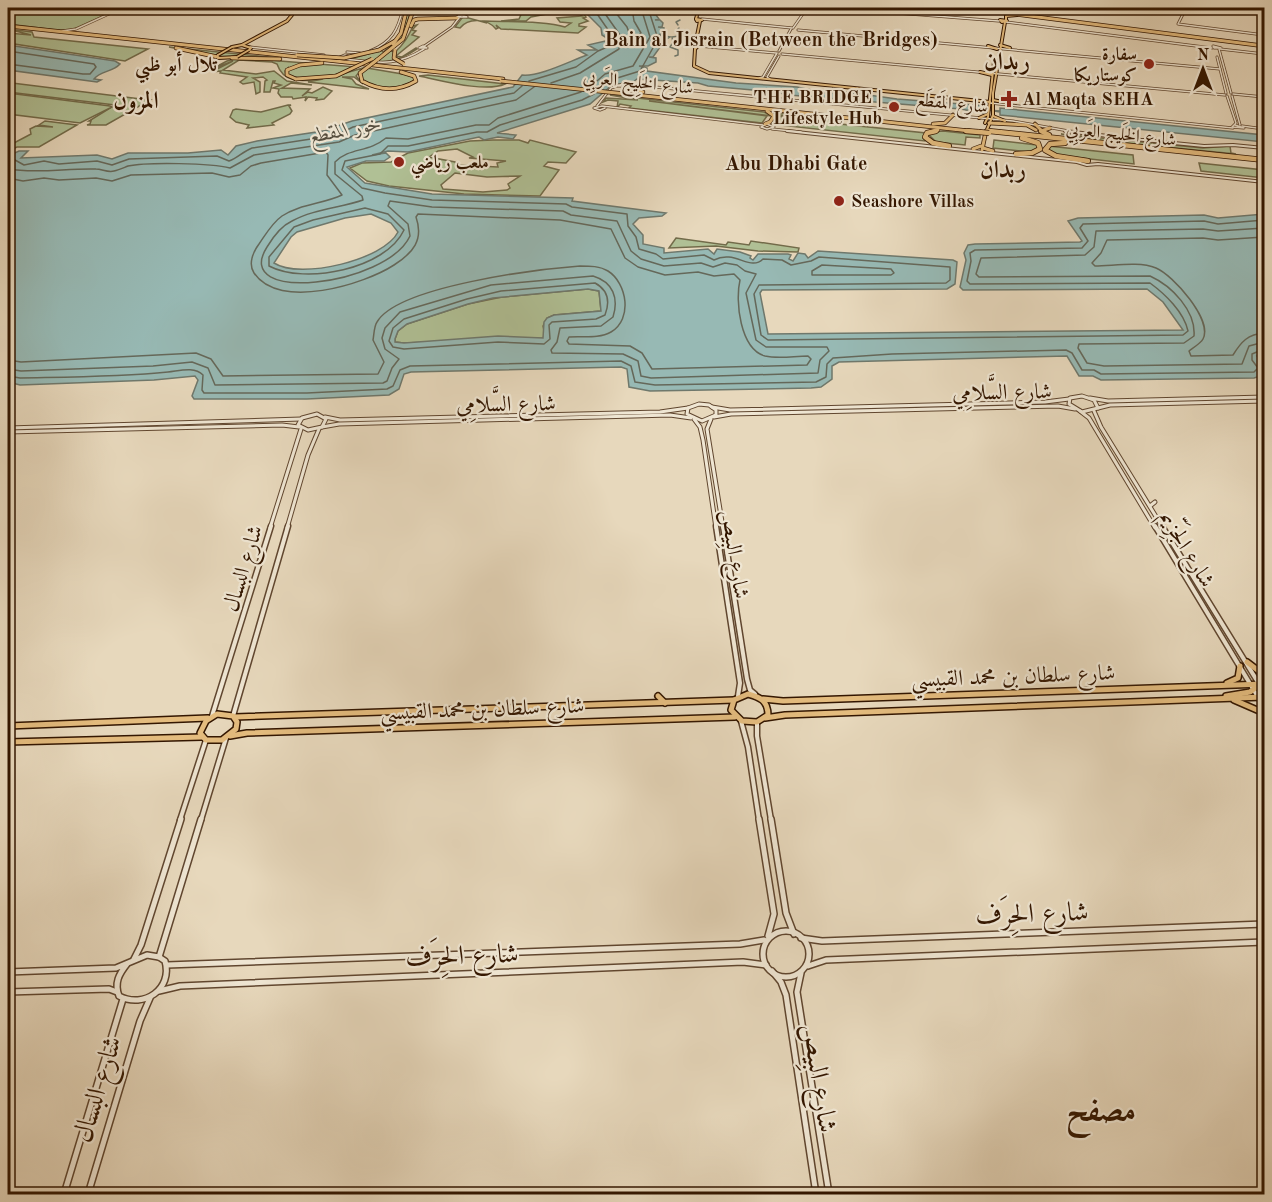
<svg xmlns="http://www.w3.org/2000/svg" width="1272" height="1202" viewBox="0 0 1272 1202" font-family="'Old Standard TT',Amiri,serif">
<rect width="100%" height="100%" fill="#e7d8bc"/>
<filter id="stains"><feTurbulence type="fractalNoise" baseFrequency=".00333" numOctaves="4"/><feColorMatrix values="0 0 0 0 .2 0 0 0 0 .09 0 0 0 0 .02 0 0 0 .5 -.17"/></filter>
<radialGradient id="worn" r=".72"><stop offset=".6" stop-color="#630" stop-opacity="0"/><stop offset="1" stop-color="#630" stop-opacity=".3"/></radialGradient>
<g fill="#b0c095" stroke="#726b4a" stroke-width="1.5" fill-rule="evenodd">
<path d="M 8,8 L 121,8 L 74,29 L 64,31 L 8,24 Z"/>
<path d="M 408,8 L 411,8 L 404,37 L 391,51 L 395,52 C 404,44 408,37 413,26 L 417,25 L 412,30 L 416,31 L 412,35 L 419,37 L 396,56 L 402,57 L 416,48 L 417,49 C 396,64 377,64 351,59 L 381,50 L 383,52 C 403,37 403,30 408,8 Z"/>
<path d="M 524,8 L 585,8 L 586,11 L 583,13 L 586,17 L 583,18 L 588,21 L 579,24 L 579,26 L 586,27 L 578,33 L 501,29 L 496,25 L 498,28 L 496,29 C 488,19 469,17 460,28 L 455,27 L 462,18 L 459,18 L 461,16 L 487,23 L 484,21 C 510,22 548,21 565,27 L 571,23 L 560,22 L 557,18 L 582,16 L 579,14 L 547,14 L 531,17 L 526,21 L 501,21 L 519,19 Z"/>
<path d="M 8,29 L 32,32 L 34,37 L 148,49 L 125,61 L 8,43 L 8,33 L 31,35 Z"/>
<path d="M 169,47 L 279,58 L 253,59 L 357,67 C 340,75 304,84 287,74 L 288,68 L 285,71 L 286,76 L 303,80 L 328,78 L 363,68 L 356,76 L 363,84 L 354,77 L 342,77 L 352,79 L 356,84 L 369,89 L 308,82 L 323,79 C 304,81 284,85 277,64 L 272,62 L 239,60 L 223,70 L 256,74 L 274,71 L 287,81 L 312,85 L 291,83 L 282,88 L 310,89 L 302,96 L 308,92 L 312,93 L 323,87 L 332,91 L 324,99 L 316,100 L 317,98 L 308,97 L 305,101 L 306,97 L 293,99 L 292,97 L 281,97 L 278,93 L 279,89 L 273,88 L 281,85 L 274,83 L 275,81 L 273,81 L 270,92 L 264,92 L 265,81 L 267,80 L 263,77 L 253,78 L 260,82 L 260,92 L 256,94 L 254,82 L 243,84 L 240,82 L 247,77 L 220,73 L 221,71 L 211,72 L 233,61 L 210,70 L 227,61 L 239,58 L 218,57 L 218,54 L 214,56 Z"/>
<path d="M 367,68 L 414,76 L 416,79 C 402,89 376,92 362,79 L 361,73 Z"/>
<path d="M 428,75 L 505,84 C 485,93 440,80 419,76 Z"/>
<path d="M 12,83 L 149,100 L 150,100 L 106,125 L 87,125 L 90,124 L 91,121 L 89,121 L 115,105 L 8,92 L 8,85 Z"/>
<path d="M 8,93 L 110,106 L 112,107 L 80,123 L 8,114 Z"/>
<path d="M 610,95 L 764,112 L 772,116 L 649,101 L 767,116 L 762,123 L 629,108 L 631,106 L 620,104 L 617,108 L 618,101 L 608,100 L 603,102 L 606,98 L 638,100 Z"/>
<path d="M 288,105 L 291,105 L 289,106 L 292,111 L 290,114 L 272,123 L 274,125 L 247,128 L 249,125 L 236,122 L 230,117 L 233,110 L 236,109 L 261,112 Z"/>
<path d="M 765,111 L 832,120 L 831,123 L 926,133 L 925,141 L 770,124 L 775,116 L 818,121 L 774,114 Z"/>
<path d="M 45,121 L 77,125 L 39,147 L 17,147 L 8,151 L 8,143 L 14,143 L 31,134 L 30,129 L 36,126 L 53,127 L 39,125 Z"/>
<path d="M 943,131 L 980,135 L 980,138 L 966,137 L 965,145 L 936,142 L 929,135 L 934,132 Z"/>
<path d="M 1061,134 L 1203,148 L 1230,146 L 1231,153 L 1236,154 L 1096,140 Z"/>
<path d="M 493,140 L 519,140 L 528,143 L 530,140 L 576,152 L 566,163 L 548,162 L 544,166 L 559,170 L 540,196 L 464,194 L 389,186 L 367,181 L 350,168 L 362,163 L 391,162 L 408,153 L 470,141 ZM 457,149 L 473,157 L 469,158 L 506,161 L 497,163 L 498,167 L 457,165 L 455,162 L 429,157 L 438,151 ZM 455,173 L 487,177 L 520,176 L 508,184 L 510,188 L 507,190 L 483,192 L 443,189 L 441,185 Z"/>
<path d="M 994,140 L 1037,145 L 1039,148 L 1029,152 L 993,148 Z"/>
<path d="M 1048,146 L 1133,155 L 1134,164 L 1055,155 L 1049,151 Z"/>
<path d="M 1199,163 L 1264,170 L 1264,178 L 1201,171 Z"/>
<path d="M 676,238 L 726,245 L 728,242 L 749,245 L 751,241 L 799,248 L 798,252 L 758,251 L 716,246 L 669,248 Z"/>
<path d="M 588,289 L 599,291 L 601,311 L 554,315 L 547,318 L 543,326 L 545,334 L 543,338 L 404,343 L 395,342 L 395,339 L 398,331 L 407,324 L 468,304 L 502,297 Z"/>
</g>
<g fill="#97b9b4" stroke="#6f786c" stroke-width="1.5" fill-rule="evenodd">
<path d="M 587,8 L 651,8 L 657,12 L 648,14 L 656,15 L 659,19 L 655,20 L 660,20 L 663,23 L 662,27 L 658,27 L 664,28 L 664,33 L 658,35 L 670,37 L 663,41 L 656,42 L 663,43 L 653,57 L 649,57 L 656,58 L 656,62 L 648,66 L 639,66 L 647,68 L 647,71 L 736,83 L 797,87 L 826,93 L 847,92 L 897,99 L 975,105 L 987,106 L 988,110 L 1000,111 L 1000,108 L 1264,135 L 1264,142 L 1000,115 L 1000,112 L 988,110 L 986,114 L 961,109 L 789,95 L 775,92 L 708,86 L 698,83 L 637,79 L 633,82 L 611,86 L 590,104 L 497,133 L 516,135 L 513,139 L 498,137 L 484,140 L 479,137 L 408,152 L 388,151 L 372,155 L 386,153 L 390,157 L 384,161 L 366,161 L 347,167 L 365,183 L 432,194 L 573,198 L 572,201 L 666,213 L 662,216 L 639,218 L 633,224 L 643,235 L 643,244 L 664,248 L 664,253 L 708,249 L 714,254 L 717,249 L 740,252 L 751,256 L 750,258 L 753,260 L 758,254 L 788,254 L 791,255 L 789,259 L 793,261 L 798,253 L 805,254 L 808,258 L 818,251 L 953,260 L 957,262 L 955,284 L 947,289 L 762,290 L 760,293 L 768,334 L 1183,330 L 1163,302 L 1147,289 L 963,290 L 960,287 L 966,260 L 964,253 L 968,245 L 975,244 L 1080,242 L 1082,241 L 1068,221 L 1078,218 L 1204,215 L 1218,218 L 1264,214 L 1264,355 L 1257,356 L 1264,366 L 1264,375 L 1254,378 L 1101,380 L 1093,376 L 1079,376 L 1067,356 L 839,362 L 832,366 L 832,379 L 821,387 L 811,388 L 650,391 L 629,387 L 627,369 L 621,367 L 411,372 L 404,374 L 399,389 L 389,395 L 307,399 L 194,399 L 192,396 L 198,380 L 195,376 L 154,380 L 20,385 L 8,382 L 8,156 L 19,151 L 28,151 L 21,158 L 97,155 L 112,159 L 128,153 L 188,153 L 221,150 L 228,155 L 236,146 L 257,141 L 336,129 L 337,126 L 352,121 L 513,87 L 522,75 C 539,77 570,61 587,55 L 578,50 L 597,50 L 588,45 L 610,40 L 602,35 L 601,28 L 586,13 L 588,11 ZM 371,214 L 391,223 L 398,232 C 384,260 300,280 274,263 L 291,237 L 297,232 L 345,218 ZM 588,289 L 599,291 L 601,311 L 554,315 L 547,318 L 544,322 L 543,338 L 498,336 L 404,343 L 395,342 L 395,339 L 398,331 L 407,324 L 468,304 L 493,298 Z"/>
<path d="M 8,45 L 115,61 L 120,64 C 113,72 100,71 94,79 L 101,80 L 97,82 L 8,70 Z"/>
</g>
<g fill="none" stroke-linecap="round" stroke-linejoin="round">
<g stroke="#65685a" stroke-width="1.5">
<path d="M 612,8 L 627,27 L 633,44 L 641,33 L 634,21 L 632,8"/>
<path d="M 8,51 L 94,64 L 96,67 L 90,74 L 83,74 L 8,64"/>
<path d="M 529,81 L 576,67 L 598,51 L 612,45 L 613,37 L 593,8"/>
<path d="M 551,83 L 580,73 L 619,49 L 620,35 L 601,8"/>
<path d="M 590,87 L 605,74 L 633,66 L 650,37 L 641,8"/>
<path d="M 599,88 L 614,79 L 640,71 L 658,39 L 648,8"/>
<path d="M 594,94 L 582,100 L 500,125 L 487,132 L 477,132 L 408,146 L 388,146 L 380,154 L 345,161 L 342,170 L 362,188 L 385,193 L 432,200 L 566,204 L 572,207 L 627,214 L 628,226 L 636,237 L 639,249 L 656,254 L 663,259 L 704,255 L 714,260 C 735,249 750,272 763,259 L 782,260 L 791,265 L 811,261 L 819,257 L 950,267 L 950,280 L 946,283 L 759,285 L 754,294 L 761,335 L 768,340 L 1183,335 L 1188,331 C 1184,312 1165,294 1150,283 L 970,284 L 967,281 L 971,261 L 970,253 L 975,250 L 1082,248 L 1088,241 L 1080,228 L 1083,224 L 1204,221 L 1218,224 L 1264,220"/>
<path d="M 8,161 L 15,160 L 24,165 L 44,161 L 59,164 L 97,161 L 112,165 L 129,159 L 217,156 L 229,161 C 238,158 242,152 252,148 L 337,135 L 353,127 L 514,93 L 522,86"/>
<path d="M 8,169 C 37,174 67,168 96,169 C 102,169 108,173 114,171 C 119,170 123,168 128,166 C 147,162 211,163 230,168 L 254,155 L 339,142 L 355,135 L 516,100 L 534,87"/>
<path d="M 8,178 L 23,181 L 44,178 L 59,180 L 96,178 L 112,181 L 131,175 L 212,173 L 229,177 L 240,175 L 251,166 L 261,163 L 326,152 L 328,155 L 327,175 L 342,195 C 323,204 300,204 282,216 C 272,223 266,234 259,244 C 253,252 248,264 254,273 C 279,311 365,284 394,265 C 413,253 424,240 416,217 L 418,214 L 560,220 L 611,229 L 625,258 L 638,267 L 665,275 L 698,272 L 714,276 L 734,274 L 740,280 C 735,301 740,349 765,356 C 779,359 794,356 808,356 L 811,359 L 807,365 L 652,369 L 642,353 L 630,346 L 569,344 L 567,341 L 569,337 C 583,336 599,339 611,332 C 633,319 627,283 608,271 C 600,266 590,266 580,266 C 539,269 398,286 377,322 C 374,326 374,335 373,340 L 384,362 L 378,374 L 223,376 L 211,359 L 196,353 L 21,362 L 8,360"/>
<path d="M 365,208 L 388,214 L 404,230 C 386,269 305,285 269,266 L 269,257 L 294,227 L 313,220 Z"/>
<path d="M 1264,228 L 1218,231 L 1203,229 L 1096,231 L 1094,247 L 1085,255 L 981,258 L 976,274 L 979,277 L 1150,276 C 1172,286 1196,311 1194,336 L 1184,343 L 1079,344 L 1078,348 L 1087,363 L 1104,366 L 1242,364 L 1249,346 L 1264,342"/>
<path d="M 1264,237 L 1218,240 L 1203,238 L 1107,240 L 1101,253 L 1092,263 L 1095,266 C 1113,266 1139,261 1156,268 C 1173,275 1213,320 1203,339 C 1201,343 1193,348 1189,351 L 1191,356 L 1233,355 C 1241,342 1248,334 1264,333"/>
<path d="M 822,265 L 891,269 L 894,273 L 891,275 L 812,275 L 812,271 Z"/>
<path d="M 595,283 C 608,290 610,302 605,315 L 596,319 L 552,322 L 549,325 L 550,339 L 544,344 L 498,342 L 404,349 L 393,347 L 389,341 L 393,328 L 404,319 L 467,299 L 501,291 Z"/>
<path d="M 8,369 L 21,371 L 153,366 L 192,362 L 208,368 L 215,385 L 383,383 L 387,381 L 392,368 L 399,359 L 385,349 L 382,338 L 385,328 L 400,312 L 491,285 L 593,276 C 613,282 619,298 613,317 L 601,326 L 560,328 L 557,342 L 551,350 L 552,353 L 623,354 L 638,361 L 641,376 L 651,378 L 818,373 L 820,360 L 829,351 L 827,347 L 766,347 L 756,340 L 746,293 L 756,274 L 745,271 L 737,265 L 725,263 L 713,267 L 701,263 L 664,266 L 641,259 L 631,251 L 617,221 L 571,215 L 563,211 L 432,207 L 390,201 L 388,206 L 408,224 L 410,236 C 387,286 230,305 267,247 C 273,237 281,226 292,221 C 314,209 340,208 363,200 L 362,196 L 335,174 L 335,162 C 350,147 368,153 386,138 L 408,139 L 476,125 L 489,125 L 498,118 L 581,92"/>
<path d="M 8,376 L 20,378 C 69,377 119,377 168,372 C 179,371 194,366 203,375 L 202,390 L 204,393 L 307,393 L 387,389 L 393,386 L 400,370 L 410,366 L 621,361 L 631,366 L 635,382 L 655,385 L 816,382 L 826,377 L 827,364 L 833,358 L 892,354 L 1066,350 L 1072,353 L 1082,370 L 1094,370 L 1101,374 L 1254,372 L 1258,368 L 1252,360 L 1252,354 L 1264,349"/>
</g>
<g stroke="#6f786c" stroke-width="1.5">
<path d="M 678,25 L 676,22 L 680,20"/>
<path d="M 679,28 L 676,31 L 681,33"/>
<path d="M 673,43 L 672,37 L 679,36"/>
<path d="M 672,44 L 670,47 L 678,50 L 678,55 L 675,56"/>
</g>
<g stroke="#60462f" stroke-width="3">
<g id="minor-far4">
<path d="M 185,8 L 295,10"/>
<path d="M 441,8 L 458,12 L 459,16"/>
<path d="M 854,8 L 876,11"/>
<path d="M 1186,8 L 1178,24 L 1264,35"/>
<path d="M 881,9 L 886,11 L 876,10 Z"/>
<path d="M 120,11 L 128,8"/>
<path d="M 884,12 L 999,21"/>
<path d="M 462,15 L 467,17 L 457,17 Z"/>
<path d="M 702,19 L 792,28"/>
<path d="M 1006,22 L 1212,48"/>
<path d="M 793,28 L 807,8"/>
<path d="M 798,30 L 1220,69"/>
<path d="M 62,31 L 76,29 L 122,8"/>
<path d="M 423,46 L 427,48 L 419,48 Z"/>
<path d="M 699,46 L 776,53"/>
<path d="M 1213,46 L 1221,48 L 1214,48 Z"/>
<path d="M 250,47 L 324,55"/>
<path d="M 423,47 L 452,27 L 459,18"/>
<path d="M 1219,49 L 1231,93"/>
<path d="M 1220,49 L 1264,54"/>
<path d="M 370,51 C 392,42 398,30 403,8"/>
<path d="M 779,51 L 791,29"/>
<path d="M 347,52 L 360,53"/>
<path d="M 782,54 L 1225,95"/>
<path d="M 345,55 L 351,57 L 338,58 Z"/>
<path d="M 1217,57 L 1226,93"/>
<path d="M 343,59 C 378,62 393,68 424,49"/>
<path d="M 759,78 L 763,77 L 777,53"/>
<path d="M 770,79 L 767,77 L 779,56"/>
<path d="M 622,84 L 626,86 L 618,86 Z"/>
<path d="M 623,84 L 1013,121 L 1074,132"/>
<path d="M 1233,94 L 1264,97"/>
<path d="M 1227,96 L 1236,123 L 1232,127 L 1244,128 L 1235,125"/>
<path d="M 1232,96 L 1240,125"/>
<path d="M 990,103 L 1233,128"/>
<path d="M 597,106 L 611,88 L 619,85"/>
<path d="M 605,108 L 600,110 L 594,108 L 602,106 L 763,125"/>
<path d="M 767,124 L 774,127 L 767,129 L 761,127 Z"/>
<path d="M 1242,126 L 1264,129"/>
<path d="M 772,129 L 801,132"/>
</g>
</g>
<g stroke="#60462f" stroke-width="4">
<g id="minor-far3">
<path d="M 787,131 L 1077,162 L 1087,165 L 1098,164 L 1264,182"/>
<path d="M 1065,131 L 1134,139"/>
<path d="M 1139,139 L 1134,139 L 1204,146 L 1233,145 L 1264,148"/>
</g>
</g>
<g stroke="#60462f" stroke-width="5">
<g id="minor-far2">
<path d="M 1082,396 L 1094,400 L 1098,408 L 1082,412 L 1069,404 L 1070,398 Z"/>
<path d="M 1090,398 L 1108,401 L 1264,397"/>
<path d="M 699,404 L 709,405 L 716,410 L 716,415 L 702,421 L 687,414 L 688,408 Z"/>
<path d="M 712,407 L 730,410 L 1045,402 L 1069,399"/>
<path d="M 1098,408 L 1110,405 L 1264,401"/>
<path d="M 1080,411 L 1089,418 L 1155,528"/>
<path d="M 1094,411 L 1101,427 L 1163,528"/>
<path d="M 317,414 L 326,419 L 322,427 L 308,430 L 298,425 L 302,418 Z"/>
<path d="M 325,417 L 340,420 L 660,412 L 688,408"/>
<path d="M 714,417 L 731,414 L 1058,406 L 1075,409"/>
<path d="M 694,419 L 700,427 L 703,440 L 716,528"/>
<path d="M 711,419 L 707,429 L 723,528"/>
<path d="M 322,427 L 339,424 L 670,415 L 691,418"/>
<path d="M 8,428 L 301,419"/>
<path d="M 8,432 L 282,425 L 299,427"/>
<path d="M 1150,506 L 1155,502"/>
<path d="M 270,528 L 301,429"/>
<path d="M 287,528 L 308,455 L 319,429"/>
</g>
</g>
<g stroke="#60462f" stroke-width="7">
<g id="minor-far1">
<path d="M 716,526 L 740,683 L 738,696"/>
<path d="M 723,526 L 747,679 L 750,690 L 755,694"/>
<path d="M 1155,526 L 1264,707"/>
<path d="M 1162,526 L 1264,692"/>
<path d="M 212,716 L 271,526"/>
<path d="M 233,716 L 288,526"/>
<path d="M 741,721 L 748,747 L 759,820"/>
<path d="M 757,722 L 757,736 L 771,820"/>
<path d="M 180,820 L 206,740"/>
<path d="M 201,820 L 226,738"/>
</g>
</g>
<g stroke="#60462f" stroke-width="8">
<g id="minor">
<path d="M 759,819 L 774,914 L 768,936"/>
<path d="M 771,819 L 786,913 L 794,934"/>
<circle cx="786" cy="954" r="23"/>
<path d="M 801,938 L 822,941 L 1264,924"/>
<path d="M 159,957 L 201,819"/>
<path d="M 134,959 L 141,945 L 181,819"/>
<path d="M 167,965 L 740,944 L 764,940"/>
<path d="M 808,966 L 826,960 L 1264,942"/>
<path d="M 772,971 L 781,982 L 786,995 L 816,1194"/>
<path d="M 8,972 L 116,968 L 147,955 L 159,957 L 165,961 C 173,989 144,1009 119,996 C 114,983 119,974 127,964"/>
<path d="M 801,973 L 797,992 L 829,1194"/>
<path d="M 159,991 L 180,986 L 743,962 L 766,965"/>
<path d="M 8,992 L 109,989 L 117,992"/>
<path d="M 64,1194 L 123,999"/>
<path d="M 88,1194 L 140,1021 L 150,998"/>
</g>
</g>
<g stroke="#331600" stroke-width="4">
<g id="major-far2">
<path d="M 282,9 L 290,8"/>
<path d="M 696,19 L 702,20 L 697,21 Z"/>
<path d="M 696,19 L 699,8"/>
<path d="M 1000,20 L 1007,21 L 1002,22 Z"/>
<path d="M 1006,20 L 1006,16 L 1017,15"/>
<path d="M 695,43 L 699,43 L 700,45 L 692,45 Z"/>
<path d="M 698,43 L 696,41 L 700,21"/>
<path d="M 242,45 L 287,21 L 292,15 L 291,8"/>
<path d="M 1000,45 L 1010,48"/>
<path d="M 698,46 L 695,49 L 694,66 L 709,73 L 990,102"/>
<path d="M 988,46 L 997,49"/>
<path d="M 232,47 L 242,45 L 251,48 L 249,50"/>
<path d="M 218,55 L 218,58 L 237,57"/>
<path d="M 980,72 L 992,75"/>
<path d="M 993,100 L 1007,103"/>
<path d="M 993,116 L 1005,121"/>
<path d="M 979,118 L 988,114"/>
<path d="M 985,123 L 988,117 L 994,62"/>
<path d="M 986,132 L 993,115 L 993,93 L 1005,22"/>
</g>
</g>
<g stroke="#331600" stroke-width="4.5">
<g id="major-far1">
<path d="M 983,148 L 993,151"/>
<path d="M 973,149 L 981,146"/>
<path d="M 982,150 L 986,131"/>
</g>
</g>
<g stroke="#331600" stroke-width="8">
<g id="major">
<path d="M 1247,662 L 1264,675"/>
<path d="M 1227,683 L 1238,678 L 1240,666"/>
<path d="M 748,694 C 760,697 768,701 768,715 L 757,722 L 742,721 L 731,710 L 734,700 Z"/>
<path d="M 658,696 L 665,703"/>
<path d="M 1226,696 L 1250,692 L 1260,684"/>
<path d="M 763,699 L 783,701 L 1264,684"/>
<path d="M 1234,700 L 1264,713"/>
<path d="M 217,714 L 233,716 L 237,722 L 236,729 L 222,740 L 206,740 L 200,733 L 206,721 Z"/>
<path d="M 235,717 L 734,700"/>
<path d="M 765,718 L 785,715 L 1264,697"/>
<path d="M 8,726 L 208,718"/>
<path d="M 230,736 L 247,733 L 735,717"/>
<path d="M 8,742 L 202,737"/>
</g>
</g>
<g stroke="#331600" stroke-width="4.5">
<g id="highway-far1">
<path d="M 896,8 L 913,8"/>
<path d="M 968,8 L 1264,46"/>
<path d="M 8,26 L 503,79"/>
<path d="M 411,26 L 414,20 L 418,19 L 457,18"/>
<path d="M 393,44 L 401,33 L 407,8"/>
<path d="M 176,48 L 218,57"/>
<path d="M 379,50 L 395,41"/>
<path d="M 232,58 L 280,59"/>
<path d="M 377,60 L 403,39 L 414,8"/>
<path d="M 296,79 L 287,75 L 287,70 L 300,65 L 322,63"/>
<path d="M 362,81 C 380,91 399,91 416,81 L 414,76 L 401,72"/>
<path d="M 625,87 L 643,92"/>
<path d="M 636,95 L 979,132"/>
<path d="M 989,123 L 1027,125 L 1036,130"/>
<path d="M 765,124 L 770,122 L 774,116 L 767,111"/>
<path d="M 933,124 L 945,123 L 953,115"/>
<path d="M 1035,124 L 1043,132"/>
<path d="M 989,131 L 1000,132"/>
<path d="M 1041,131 L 1050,128"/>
<path d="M 930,132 L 938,130"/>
</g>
</g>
<g stroke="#331600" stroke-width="6">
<g id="highway">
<path d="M 936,131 L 927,133 L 925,137 L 933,143 L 949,146"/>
<path d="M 966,131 L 979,132"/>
<path d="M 989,131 L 1264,160"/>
<path d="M 1041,131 L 1049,135"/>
<path d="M 1065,143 L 1050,144 L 1045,150 L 1056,156 L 1088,161"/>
<path d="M 1016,154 L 1032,153 L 1040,149 L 1038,143 L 1022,138"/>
</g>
</g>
<use href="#minor-far4" stroke="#efe6d3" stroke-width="1.5"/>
<use href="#minor-far3" stroke="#efe6d3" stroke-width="2"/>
<use href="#minor-far2" stroke="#efe6d3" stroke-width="3"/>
<use href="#minor-far1" stroke="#efe6d3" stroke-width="4"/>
<use href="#minor" stroke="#efe6d3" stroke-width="5"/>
<use href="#major-far2" stroke="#e4bc7e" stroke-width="2"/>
<use href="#major-far1" stroke="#e4bc7e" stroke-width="3"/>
<use href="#major" stroke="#e4bc7e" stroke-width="5"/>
<use href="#highway-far1" stroke="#e4bc7e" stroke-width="3"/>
<use href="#highway" stroke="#e4bc7e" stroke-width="4.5"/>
<g stroke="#331600" stroke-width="4" stroke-linecap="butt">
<g id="major-bridge">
<path d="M 218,55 L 232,47"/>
<path d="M 237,57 L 249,50"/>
</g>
</g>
<g stroke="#331600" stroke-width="4.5" stroke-linecap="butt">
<g id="highway-bridge-far1">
<path d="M 395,50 L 394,58 L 404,64"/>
<path d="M 297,55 L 344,58 L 379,50"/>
<path d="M 296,79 L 336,76 L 372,59"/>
<path d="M 362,81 L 360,73 L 377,60"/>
<path d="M 501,81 L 636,95"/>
</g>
</g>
<g stroke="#331600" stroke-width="6" stroke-linecap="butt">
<path id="highway-bridge" d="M 979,132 L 989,133"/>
</g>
<use href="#major-bridge" stroke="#e4bc7e" stroke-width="2"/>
<use href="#highway-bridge-far1" stroke="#e4bc7e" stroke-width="3"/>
<use href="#highway-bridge" stroke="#e4bc7e" stroke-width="4.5"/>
</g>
<g fill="#8f2418" stroke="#efe6d3" stroke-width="2">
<circle cx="1149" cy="64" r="6"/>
<path d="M1006 90h6v6h6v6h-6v6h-6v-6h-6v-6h6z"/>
<circle cx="894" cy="107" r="6"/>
<circle cx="399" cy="162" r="6"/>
<circle cx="839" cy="201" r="6"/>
</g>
<g text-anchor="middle" stroke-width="4.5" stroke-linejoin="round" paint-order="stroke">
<g font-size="18" font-weight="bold" fill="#331600" stroke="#efe6d3" text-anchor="start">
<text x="1137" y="60" text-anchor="end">سفارة<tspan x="1137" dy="21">كوستاريكا</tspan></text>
<text x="882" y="103" text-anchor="end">THE BRIDGE |<tspan x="882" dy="21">Lifestyle Hub</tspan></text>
<text x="1022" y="105">Al Maqta SEHA</text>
<text x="411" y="168">ملعب رياضي</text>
<text x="851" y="207">Seashore Villas</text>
</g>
<g font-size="18" fill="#331600" stroke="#efe6d3">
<text transform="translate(638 82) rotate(6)" y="6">شارع الخَلِيج العَربِي</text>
<text transform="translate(952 103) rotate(6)" y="6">شارع المَقطَع</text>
<text transform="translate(1121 134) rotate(6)" y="6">شارع الخَلِيج العَربِي</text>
</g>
<g font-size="20" font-weight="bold" fill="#331600" stroke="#efe6d3">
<text x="771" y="46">Bain al Jisrain (Between the Bridges)</text>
<text x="176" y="71">تلال أبو ظبي</text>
<text x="796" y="170">Abu Dhabi Gate</text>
</g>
<g font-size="20" font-style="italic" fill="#564f3f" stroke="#efe6d3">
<text transform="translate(345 129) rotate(-11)" y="7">خور المقطع</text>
</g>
<g font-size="22" fill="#331600" stroke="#efe6d3">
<text transform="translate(1002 391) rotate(-1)" y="8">شارع السَّلامِي</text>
<text transform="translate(506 403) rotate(-1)" y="8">شارع السَّلامِي</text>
<text transform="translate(1188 548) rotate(59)" y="8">شارع الجَزِّيم</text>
<text transform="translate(736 554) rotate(81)" y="8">شارع البِيص</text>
<text transform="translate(242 568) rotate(-73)" y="8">شارع البسال</text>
<text transform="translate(1013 675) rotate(-2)" y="8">شارع سلطان بن محمد القبيسي</text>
<text transform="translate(482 708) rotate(-2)" y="8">شارع سلطان بن محمد القبيسي</text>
</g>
<g font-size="24" font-weight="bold" fill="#331600" stroke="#efe6d3">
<text x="1007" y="69">ربدان</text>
<text x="136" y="108">المزون</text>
<text x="1003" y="177">ربدان</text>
</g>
<g font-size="27" fill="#331600" stroke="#efe6d3">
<text transform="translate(1032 913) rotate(-2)" y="9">شارع الحِرَف</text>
<text transform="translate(462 955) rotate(-2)" y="9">شارع الحِرَف</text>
<text transform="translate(820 1078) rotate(81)" y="9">شارع البِيص</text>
<text transform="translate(97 1089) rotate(-73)" y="9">شارع البسال</text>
</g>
<g font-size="33" font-weight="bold" fill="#331600" stroke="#efe6d3">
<text x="1101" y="1121">مصفح</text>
</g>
</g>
<rect width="1272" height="1202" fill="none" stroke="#e7d8bc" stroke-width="30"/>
<rect x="9" y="9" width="1254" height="1184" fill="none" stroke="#331600" stroke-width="3"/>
<rect x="15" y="15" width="1242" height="1172" fill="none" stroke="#331600" stroke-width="1.5"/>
<g transform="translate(1203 69)" stroke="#efe6d3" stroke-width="4.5" paint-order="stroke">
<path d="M0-4.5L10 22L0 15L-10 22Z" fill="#331600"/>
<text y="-9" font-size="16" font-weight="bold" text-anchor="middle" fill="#331600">N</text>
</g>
<rect width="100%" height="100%" filter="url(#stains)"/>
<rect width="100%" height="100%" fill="url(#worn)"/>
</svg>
